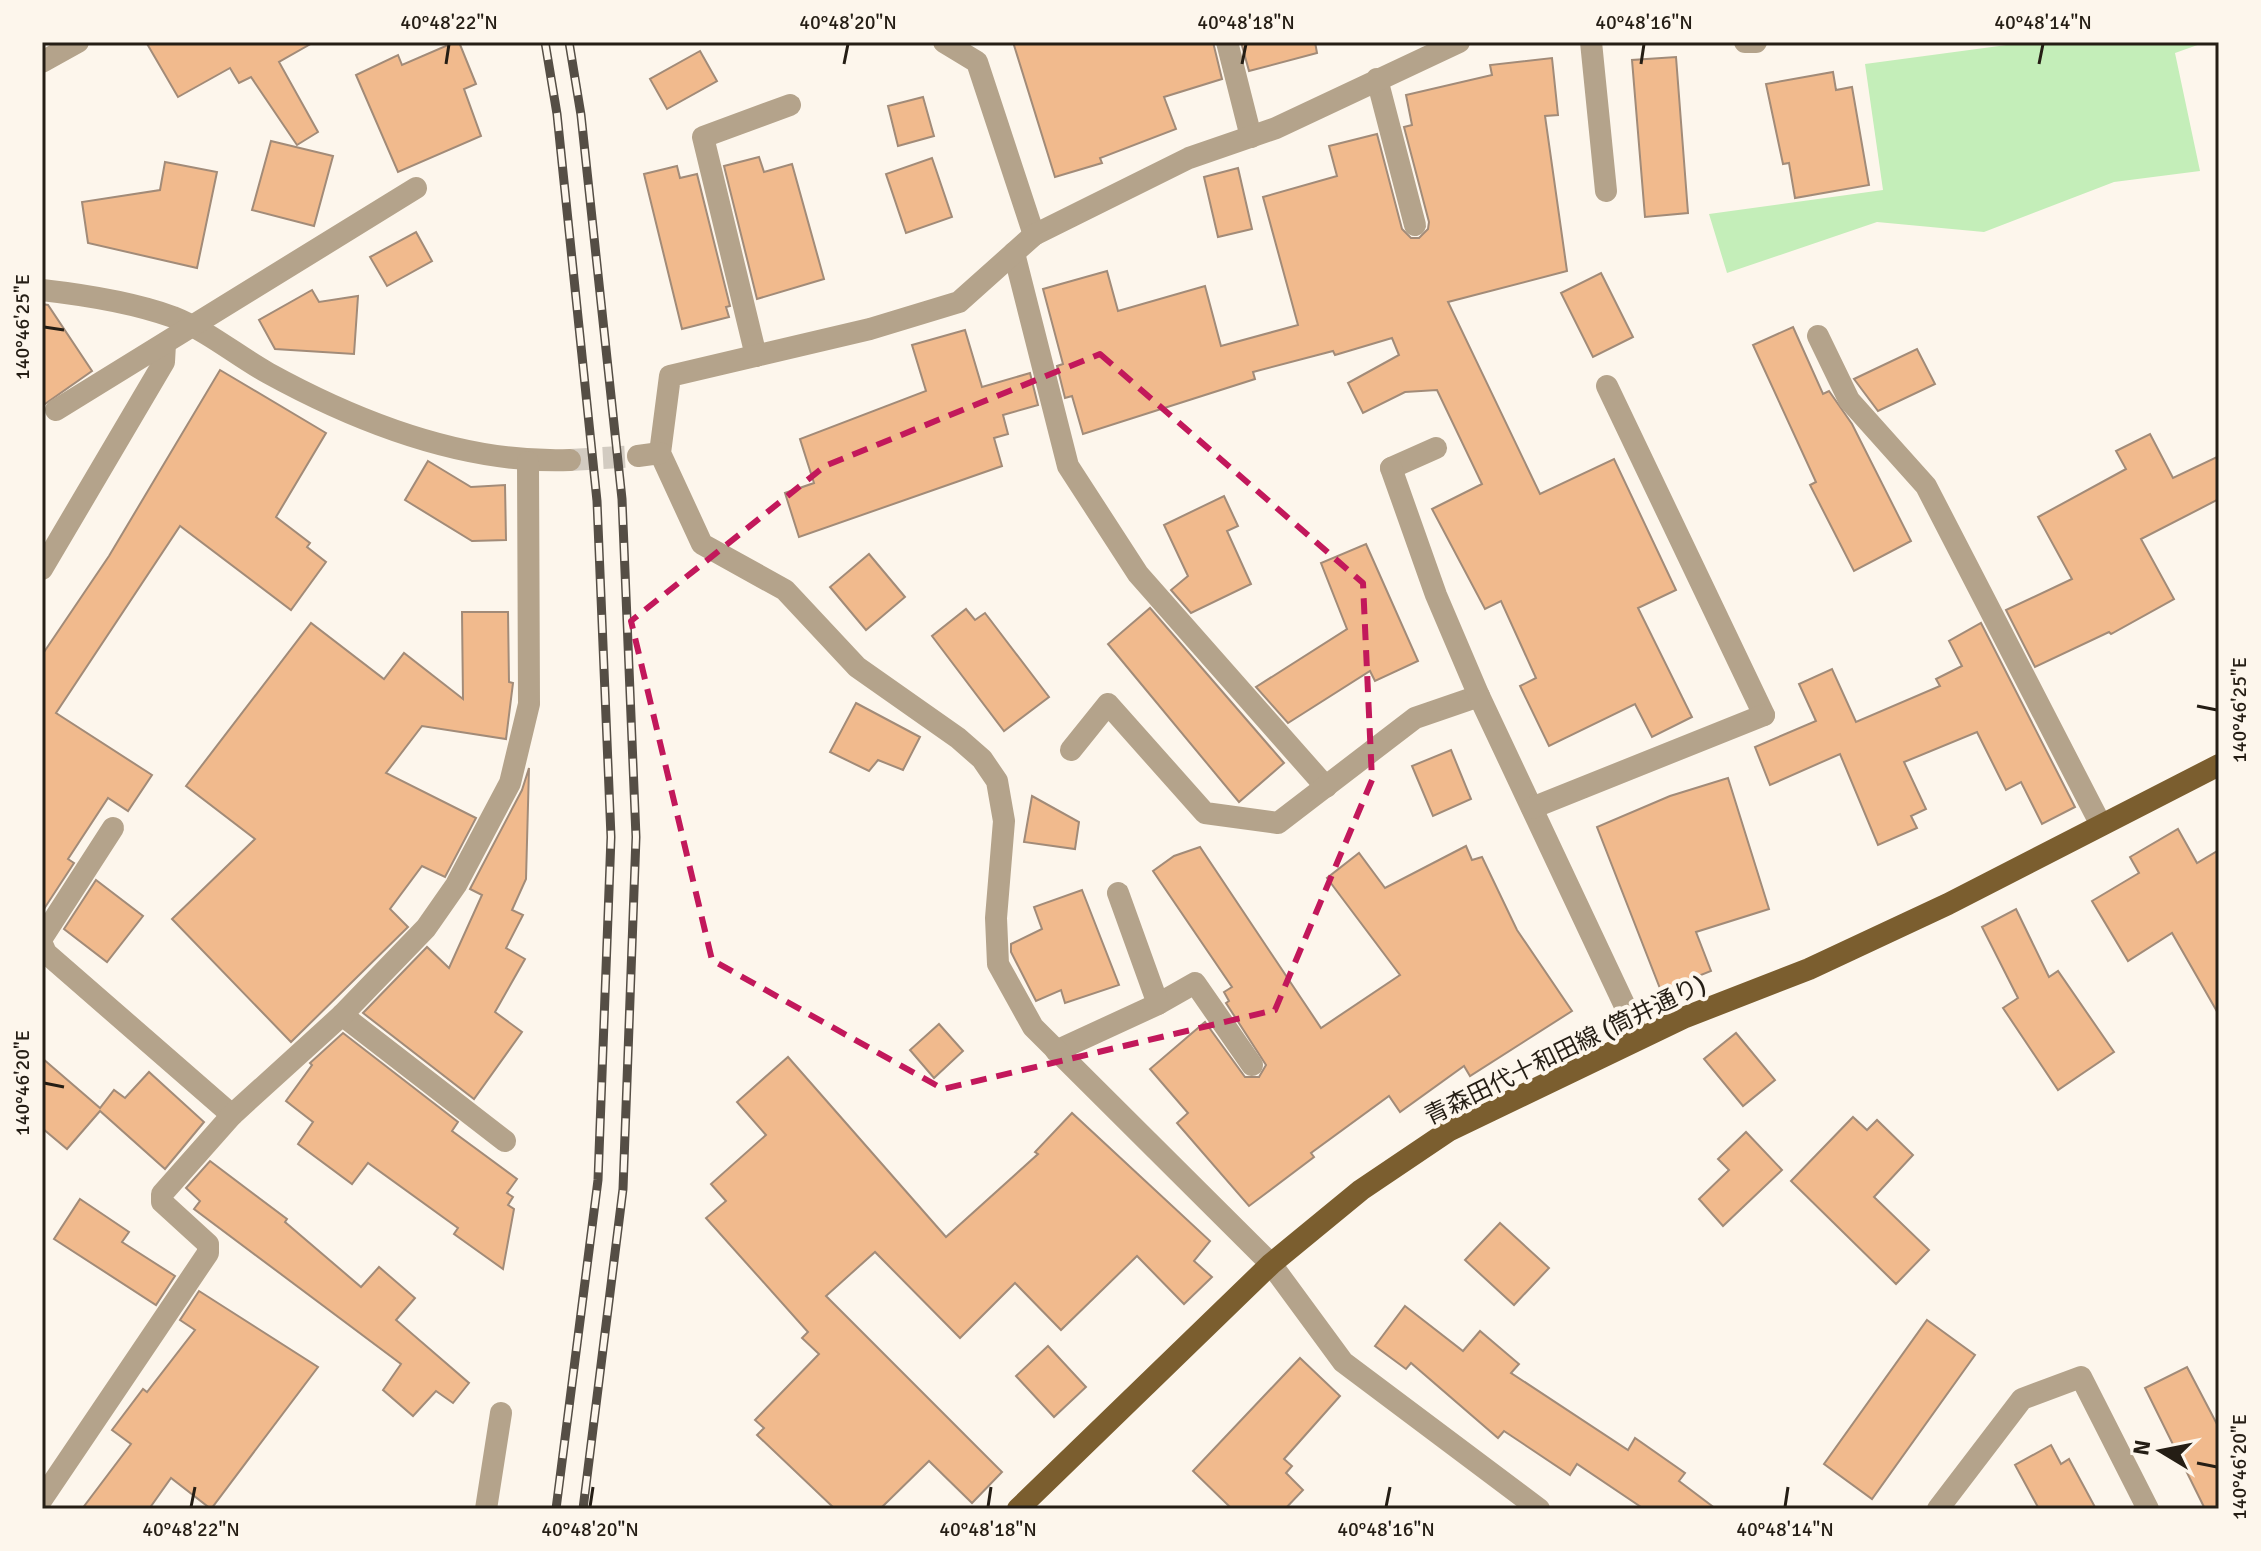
<svg xmlns="http://www.w3.org/2000/svg" width="2261" height="1551" viewBox="0 0 2261 1551" font-family="Signika,'Noto Sans JP',sans-serif">
<rect width="100%" height="100%" fill="#fdf6ec"/>
<path fill="#c4eeb9" d="M 2029,42 L 2206,42 L 2175,53 L 2200,171 L 2114,182 L 1984,232 L 1877,222 L 1727,273 L 1709,214 L 1883,190 L 1865,64 Z"/>
<g fill="#f1ba8d" stroke="#a28b78" stroke-width="2">
<path d="M 146,42 L 314,42 L 279,62 L 318,132 L 297,145 L 251,77 L 239,83 L 230,68 L 178,97 Z"/>
<path d="M 455,42 L 459,42 L 476,84 L 464,89 L 481,136 L 398,172 L 356,75 L 398,55 L 402,65 Z"/>
<path d="M 1013,42 L 1213,42 L 1222,79 L 1164,97 L 1176,129 L 1100,158 L 1102,163 L 1055,177 Z"/>
<path d="M 1241,42 L 1315,42 L 1317,53 L 1249,71 Z"/>
<path d="M 700,51 L 717,81 L 667,109 L 650,79 Z"/>
<path d="M 1676,57 L 1688,213 L 1645,217 L 1632,60 Z"/>
<path d="M 1552,58 L 1558,115 L 1545,116 L 1567,271 L 1448,302 L 1540,494 L 1614,459 L 1676,590 L 1638,608 L 1692,717 L 1652,737 L 1635,704 L 1549,746 L 1520,686 L 1536,678 L 1501,601 L 1485,609 L 1432,509 L 1482,484 L 1437,390 L 1405,392 L 1363,413 L 1348,383 L 1399,355 L 1392,338 L 1335,355 L 1333,351 L 1253,372 L 1255,379 L 1083,434 L 1072,396 L 1065,398 L 1057,366 L 1063,364 L 1043,289 L 1107,271 L 1118,311 L 1205,286 L 1221,346 L 1298,325 L 1263,197 L 1337,176 L 1329,146 L 1377,134 L 1402,229 L 1411,238 L 1419,238 L 1428,229 L 1429,222 L 1404,127 L 1412,125 L 1406,95 L 1492,75 L 1490,65 Z"/>
<path d="M 1833,72 L 1836,90 L 1852,87 L 1869,185 L 1795,198 L 1789,163 L 1783,164 L 1766,84 Z"/>
<path d="M 923,97 L 934,136 L 898,146 L 888,106 Z"/>
<path d="M 271,141 L 333,156 L 314,226 L 252,210 Z"/>
<path d="M 759,157 L 764,172 L 792,164 L 824,279 L 757,299 L 724,166 Z"/>
<path d="M 932,158 L 952,217 L 906,233 L 886,174 Z"/>
<path d="M 165,162 L 217,172 L 197,268 L 88,243 L 82,202 L 160,190 Z"/>
<path d="M 677,166 L 680,178 L 697,174 L 730,306 L 726,307 L 729,317 L 682,329 L 644,174 Z"/>
<path d="M 1238,168 L 1252,229 L 1218,237 L 1204,177 Z"/>
<path d="M 416,232 L 432,261 L 387,286 L 370,257 Z"/>
<path d="M 1601,273 L 1633,337 L 1593,357 L 1561,293 Z"/>
<path d="M 312,290 L 319,302 L 358,296 L 354,354 L 275,349 L 259,320 Z"/>
<path d="M 42,304 L 48,305 L 92,371 L 42,406 Z"/>
<path d="M 1793,327 L 1823,394 L 1829,391 L 1852,424 L 1911,541 L 1854,571 L 1810,485 L 1816,482 L 1753,345 Z"/>
<path d="M 965,330 L 982,387 L 1030,373 L 1038,405 L 1003,415 L 1008,434 L 994,438 L 1002,466 L 799,537 L 785,493 L 814,483 L 800,439 L 926,391 L 912,345 Z"/>
<path d="M 1917,349 L 1935,384 L 1878,411 L 1854,379 Z"/>
<path d="M 220,370 L 326,433 L 276,517 L 310,543 L 307,547 L 326,562 L 291,610 L 180,526 L 56,713 L 152,775 L 128,811 L 108,798 L 68,859 L 74,863 L 42,912 L 42,655 L 109,556 Z"/>
<path d="M 2150,434 L 2173,478 L 2219,456 L 2219,499 L 2141,539 L 2174,599 L 2111,634 L 2109,632 L 2035,667 L 2006,610 L 2072,579 L 2038,517 L 2126,469 L 2116,451 Z"/>
<path d="M 428,461 L 471,487 L 505,485 L 506,540 L 472,541 L 405,500 Z"/>
<path d="M 1224,496 L 1238,526 L 1227,531 L 1251,584 L 1191,613 L 1171,590 L 1188,576 L 1164,525 Z"/>
<path d="M 1366,544 L 1418,661 L 1375,681 L 1370,671 L 1288,723 L 1256,687 L 1347,629 L 1321,563 Z"/>
<path d="M 869,554 L 905,597 L 866,630 L 830,587 Z"/>
<path d="M 1150,608 L 1284,763 L 1239,802 L 1108,644 Z"/>
<path d="M 966,609 L 975,620 L 985,613 L 1049,697 L 1004,731 L 932,636 Z"/>
<path d="M 462,612 L 508,612 L 509,682 L 513,683 L 506,739 L 422,726 L 386,773 L 476,818 L 445,877 L 422,866 L 390,909 L 408,927 L 291,1042 L 172,919 L 255,839 L 186,786 L 311,623 L 384,679 L 404,653 L 463,699 Z"/>
<path d="M 1981,623 L 2075,807 L 2042,824 L 2021,782 L 2006,790 L 1977,732 L 1904,762 L 1926,809 L 1911,816 L 1917,828 L 1878,845 L 1840,754 L 1770,785 L 1755,747 L 1816,721 L 1799,684 L 1832,669 L 1856,722 L 1940,686 L 1936,679 L 1962,666 L 1949,641 Z"/>
<path d="M 856,703 L 920,737 L 903,770 L 878,760 L 869,771 L 830,752 Z"/>
<path d="M 1451,750 L 1471,799 L 1433,816 L 1412,766 Z"/>
<path d="M 529,768 L 526,879 L 512,910 L 523,915 L 506,948 L 525,959 L 495,1012 L 522,1032 L 474,1099 L 363,1013 L 427,947 L 449,968 L 482,895 L 470,889 L 522,790 Z"/>
<path d="M 1728,778 L 1769,909 L 1696,932 L 1711,971 L 1661,991 L 1597,827 L 1670,796 Z"/>
<path d="M 1032,796 L 1079,822 L 1075,849 L 1024,842 Z"/>
<path d="M 2178,829 L 2197,863 L 2219,850 L 2219,1015 L 2172,933 L 2128,961 L 2092,901 L 2139,873 L 2130,857 Z"/>
<path d="M 1466,846 L 1472,860 L 1482,857 L 1517,930 L 1572,1011 L 1470,1076 L 1464,1066 L 1400,1112 L 1389,1096 L 1311,1153 L 1314,1157 L 1249,1206 L 1177,1123 L 1188,1113 L 1150,1069 L 1205,1022 L 1245,1077 L 1259,1077 L 1266,1065 L 1226,1003 L 1229,1001 L 1224,992 L 1232,987 L 1153,871 L 1174,856 L 1200,847 L 1321,1028 L 1400,975 L 1327,878 L 1359,853 L 1385,888 Z"/>
<path d="M 96,880 L 143,916 L 107,962 L 64,929 Z"/>
<path d="M 1082,890 L 1119,985 L 1065,1003 L 1061,990 L 1036,1001 L 1011,952 L 1011,944 L 1042,929 L 1034,907 Z"/>
<path d="M 2016,909 L 2049,977 L 2058,971 L 2114,1052 L 2058,1090 L 2003,1008 L 2018,998 L 1982,927 Z"/>
<path d="M 939,1024 L 963,1051 L 934,1078 L 910,1050 Z"/>
<path d="M 343,1033 L 458,1122 L 452,1131 L 517,1179 L 507,1193 L 513,1197 L 508,1205 L 514,1209 L 503,1269 L 454,1234 L 458,1228 L 368,1163 L 352,1184 L 298,1144 L 313,1122 L 286,1101 L 312,1065 L 310,1063 Z"/>
<path d="M 1736,1033 L 1775,1080 L 1743,1106 L 1704,1059 Z"/>
<path d="M 788,1057 L 946,1237 L 1038,1154 L 1035,1152 L 1072,1113 L 1210,1241 L 1194,1261 L 1212,1277 L 1184,1304 L 1137,1256 L 1061,1330 L 1015,1283 L 960,1338 L 875,1252 L 826,1296 L 1002,1472 L 972,1503 L 929,1461 L 880,1509 L 835,1509 L 757,1435 L 764,1428 L 755,1420 L 819,1354 L 802,1338 L 808,1332 L 706,1218 L 726,1201 L 711,1184 L 766,1135 L 737,1102 Z"/>
<path d="M 42,1058 L 100,1108 L 114,1090 L 125,1098 L 149,1072 L 204,1122 L 165,1169 L 100,1111 L 67,1149 L 42,1128 Z"/>
<path d="M 1853,1117 L 1867,1130 L 1877,1120 L 1913,1155 L 1874,1197 L 1929,1250 L 1896,1284 L 1791,1181 Z"/>
<path d="M 1746,1132 L 1782,1170 L 1723,1226 L 1699,1199 L 1729,1170 L 1718,1159 Z"/>
<path d="M 210,1161 L 287,1219 L 285,1222 L 361,1287 L 379,1267 L 415,1298 L 396,1320 L 469,1383 L 453,1403 L 436,1391 L 413,1416 L 383,1390 L 401,1364 L 194,1209 L 200,1201 L 186,1188 Z"/>
<path d="M 80,1199 L 129,1232 L 122,1242 L 175,1276 L 156,1305 L 54,1239 Z"/>
<path d="M 1500,1223 L 1549,1268 L 1514,1305 L 1465,1260 Z"/>
<path d="M 199,1291 L 318,1367 L 211,1509 L 171,1478 L 149,1509 L 82,1509 L 131,1444 L 112,1430 L 143,1389 L 147,1392 L 195,1330 L 180,1320 Z"/>
<path d="M 1405,1306 L 1463,1351 L 1480,1331 L 1519,1364 L 1511,1373 L 1628,1450 L 1635,1438 L 1685,1473 L 1679,1481 L 1716,1509 L 1644,1509 L 1577,1464 L 1570,1475 L 1504,1431 L 1498,1438 L 1411,1363 L 1406,1369 L 1375,1346 Z"/>
<path d="M 1927,1320 L 1975,1355 L 1872,1499 L 1824,1464 Z"/>
<path d="M 1048,1346 L 1086,1387 L 1054,1417 L 1016,1376 Z"/>
<path d="M 1300,1358 L 1340,1396 L 1284,1459 L 1292,1466 L 1286,1473 L 1303,1490 L 1285,1509 L 1232,1509 L 1193,1471 Z"/>
<path d="M 2187,1367 L 2219,1428 L 2219,1509 L 2205,1509 L 2145,1388 Z"/>
<path d="M 2051,1445 L 2061,1464 L 2069,1459 L 2096,1509 L 2039,1509 L 2015,1465 Z"/>
</g>
<g fill="none" stroke-linecap="round" stroke-linejoin="round">
<path stroke="#d2cbc1" stroke-width="22" stroke-dasharray="22 11" stroke-linecap="butt" d="M 570,460 L 638,456"/>
<g stroke="#b4a38b" stroke-width="22">
<path d="M 944,42 L 977,62 L 1034,235"/>
<path d="M 1591,42 L 1606,191"/>
<path d="M 1377,79 L 1415,225"/>
<path d="M 1014,253 L 1068,466 L 1138,574 L 1326,787"/>
<path d="M 1818,336 L 1849,400 L 1926,486 L 2101,825"/>
<path d="M 756,356 L 703,137 L 790,105"/>
<path d="M 1607,386 L 1764,715"/>
<path d="M 1391,468 L 1436,448"/>
<path d="M 42,569 L 164,362 L 165,344"/>
<path d="M 1071,750 L 1108,704 L 1205,813 L 1278,823 L 1415,718 L 1479,696"/>
<path d="M 1158,1004 L 1195,983 L 1252,1065"/>
<path d="M 1056,1051 L 1158,1004 L 1118,893"/>
</g>
<g stroke="#b4a38b" stroke-width="22">
<path d="M 1227,42 L 1251,137"/>
<path d="M 1459,42 L 1276,128 L 1189,158 L 1034,235 L 959,302 L 870,329 L 670,376 L 660,453 L 702,544 L 785,590 L 857,667 L 958,738 L 982,759 L 997,781 L 1004,821 L 996,918 L 998,964 L 1033,1027 L 1271,1264 L 1343,1362 L 1539,1509"/>
<path d="M 1745,42 L 1756,42"/>
<path d="M 42,62 L 78,42"/>
<path d="M 42,290 C 86,295 132,302 173,317 C 208,331 236,355 268,373 C 359,423 465,464 570,460"/>
<path d="M 56,410 L 416,188"/>
<path d="M 638,456 L 660,453"/>
<path d="M 1391,468 L 1436,595 L 1479,696 L 1640,1038"/>
<path d="M 1532,808 L 1764,715"/>
<path d="M 42,938 L 113,828"/>
<path d="M 42,944 L 46,953 L 232,1115"/>
<path d="M 342,1015 L 505,1141"/>
<path d="M 42,1499 L 208,1253 L 208,1244 L 162,1202 L 162,1194 L 232,1115 L 342,1015 L 426,928 L 456,885 L 510,783 L 529,704 L 528,462"/>
<path d="M 486,1509 L 501,1413"/>
<path d="M 1938,1509 L 2022,1399 L 2081,1377 L 2148,1509"/>
</g>
<path stroke="#7b5e2f" stroke-width="22" d="M 1018,1509 L 1271,1264 L 1361,1190 L 1450,1130 L 1683,1018 L 1809,969 L 1948,904 L 2219,765"/>
<g stroke="#554e45" stroke-width="9">
<g id="rail">
<path d="M 545,42 L 557,114 L 597,501 L 611,837 L 598,1180 L 556,1509"/>
<path d="M 569,42 L 581,115 L 622,499 L 636,837 L 623,1189 L 583,1509"/>
</g>
</g>
<use href="#rail" stroke="#fdf6ec" stroke-width="6" stroke-dasharray="18" stroke-linecap="butt"/>
</g>
<path fill="none" stroke="#c2185b" stroke-width="6" stroke-dasharray="16 10" stroke-linejoin="round" d="M 1100,354 L 1363,583 L 1372,780 L 1275,1010 L 943,1089 L 712,960 L 631,621 L 825,466 Z"/>
<path fill="none" stroke="#251e15" stroke-width="3" d="M 446,64 L 449,44M 844,64 L 848,44M 1242,64 L 1246,44M 1641,64 L 1644,44M 2039,64 L 2043,44M 44,327 L 64,330M 2197,706 L 2217,710M 44,1083 L 64,1087M 2197,1463 L 2217,1467M 191,1507 L 195,1487M 590,1507 L 593,1487M 988,1507 L 991,1487M 1386,1507 L 1390,1487M 1785,1507 L 1788,1487"/>
<g text-anchor="middle" stroke-width="8" stroke-linejoin="round" paint-order="stroke">
<g font-size="24" fill="#251e15" stroke="#fdf6ec">
<text transform="translate(1565 1050) rotate(-26)" y="8">青森田代十和田線 (筒井通り)</text>
</g>
</g>
<rect width="2261" height="1551" fill="none" stroke="#fdf6ec" stroke-width="88"/>
<g transform="translate(2161 1451) rotate(280)" stroke="#fdf6ec" stroke-width="6" paint-order="stroke">
<path d="M0-6L14 30L0 20L-14 30Z" fill="#251e15"/>
<text y="-12" font-size="22" font-weight="bold" text-anchor="middle" fill="#251e15">N</text>
</g>
<rect x="44" y="44" width="2173" height="1463" fill="none" stroke="#251e15" stroke-width="3"/>
<g font-size="20" text-anchor="middle" fill="#251e15">
<text x="449" y="29">40°48'22"N</text>
<text x="848" y="29">40°48'20"N</text>
<text x="1246" y="29">40°48'18"N</text>
<text x="1644" y="29">40°48'16"N</text>
<text x="2043" y="29">40°48'14"N</text>
<text transform="translate(22 327) rotate(-90)" y="7">140°46'25"E</text>
<text transform="translate(2239 710) rotate(-90)" y="7">140°46'25"E</text>
<text transform="translate(22 1083) rotate(-90)" y="7">140°46'20"E</text>
<text transform="translate(2239 1467) rotate(-90)" y="7">140°46'20"E</text>
<text x="191" y="1536">40°48'22"N</text>
<text x="590" y="1536">40°48'20"N</text>
<text x="988" y="1536">40°48'18"N</text>
<text x="1386" y="1536">40°48'16"N</text>
<text x="1785" y="1536">40°48'14"N</text>
</g>
</svg>
